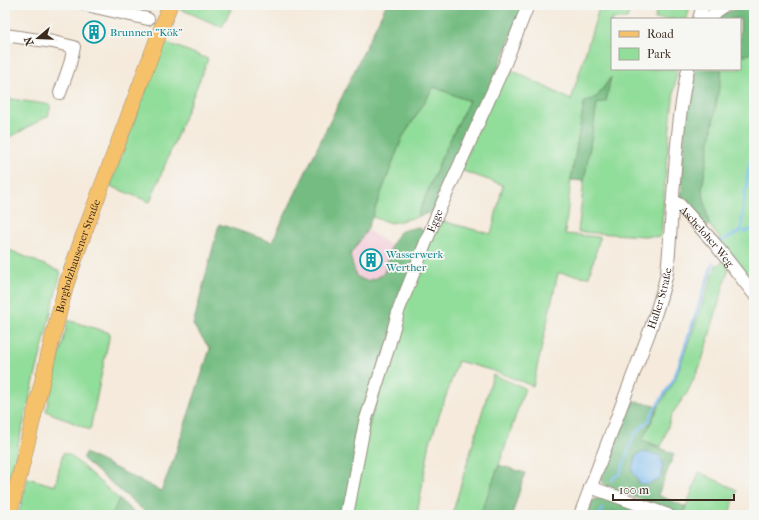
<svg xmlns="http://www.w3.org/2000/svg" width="759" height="520" viewBox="0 0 759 520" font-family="'IM FELL French Canon',serif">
<rect width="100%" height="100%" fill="#f6f6f2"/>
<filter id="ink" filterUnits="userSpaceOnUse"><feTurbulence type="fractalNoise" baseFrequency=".025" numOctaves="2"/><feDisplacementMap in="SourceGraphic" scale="8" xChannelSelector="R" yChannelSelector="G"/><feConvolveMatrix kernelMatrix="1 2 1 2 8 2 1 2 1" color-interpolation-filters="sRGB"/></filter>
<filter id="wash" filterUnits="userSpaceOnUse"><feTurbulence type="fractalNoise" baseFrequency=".012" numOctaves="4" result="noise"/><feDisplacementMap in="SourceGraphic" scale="16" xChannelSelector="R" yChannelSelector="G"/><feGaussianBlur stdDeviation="0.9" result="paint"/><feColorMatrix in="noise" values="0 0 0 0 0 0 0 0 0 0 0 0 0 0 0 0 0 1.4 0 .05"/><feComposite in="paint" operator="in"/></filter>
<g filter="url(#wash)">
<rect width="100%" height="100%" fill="#f5eadb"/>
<path fill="#f4cfdc" d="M 367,230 L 391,246 L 387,264 L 384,273 L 377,278 L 366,281 L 356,276 L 350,255 Z"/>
<g fill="#91dd9a" stroke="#66845c">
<path d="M 180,5 L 233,5 L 222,27 L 178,8 Z"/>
<path d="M 600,5 L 631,5 L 627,19 L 612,19 L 612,69 L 677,69 C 669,125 665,181 661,237 L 578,232 L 584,181 L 597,104 L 606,101 L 610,78 L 598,96 L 584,103 L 571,180 L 565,234 L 600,237 L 589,277 L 558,273 L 533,386 L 494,371 L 458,361 L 430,442 L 417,515 L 350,515 L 368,423 L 402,310 L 438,220 L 491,234 L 503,185 L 460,170 L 506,67 L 571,100 Z"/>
<path d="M 657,5 L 690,5 L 687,19 L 655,19 Z"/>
<path d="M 165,42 L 208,59 L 150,202 L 110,186 L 143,97 Z"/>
<path d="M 754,53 L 754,290 L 717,243 L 720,239 L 709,225 L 702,188 L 722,69 L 740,69 L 740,56 Z"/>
<path d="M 434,87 L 469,101 L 441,159 L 417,217 L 391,223 L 372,217 L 402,138 Z"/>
<path d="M 5,98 L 51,105 L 48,116 L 5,140 Z"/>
<path d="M 5,248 L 61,272 L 5,498 Z"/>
<path d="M 723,259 L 729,268 L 701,364 L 687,393 L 672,414 L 661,447 L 642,440 L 659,406 L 675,380 L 716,265 L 721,264 Z"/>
<path d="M 68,320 L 110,333 L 90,430 L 46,411 Z"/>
<path d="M 493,375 L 525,388 L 499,465 L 480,515 L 452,515 Z"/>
<path d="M 63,453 L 70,455 L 119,499 L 112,515 L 18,515 L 28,478 L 55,486 Z"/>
<path d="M 699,472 L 737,490 L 729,515 L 683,515 Z"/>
</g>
<g fill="#74bc82" stroke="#587350">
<path d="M 386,5 L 524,5 L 500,64 L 434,211 L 417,217 L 441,159 L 469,101 L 434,87 L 402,138 L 367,230 L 350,255 L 356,276 L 366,281 L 377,278 L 384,273 L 387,264 L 391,246 L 400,232 L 405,230 L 418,227 L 426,233 L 343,515 L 149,515 L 83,459 L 85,453 L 161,491 L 173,461 L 210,349 L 193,325 L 219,224 L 272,242 Z"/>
<path d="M 754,7 L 754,53 L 740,56 L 740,19 L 715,19 C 729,10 738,8 754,7 Z"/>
<path d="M 695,69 L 722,69 L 702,188 L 709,225 L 705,229 L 681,200 C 683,156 684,111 695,69 Z"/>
<path d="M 611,77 L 606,101 L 597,104 L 584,181 L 571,180 L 584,103 L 598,96 Z"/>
<path d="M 633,401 L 659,406 L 642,440 L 674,454 L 658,495 L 686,507 L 683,515 L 680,515 L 605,486 L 601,479 Z"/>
<path d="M 499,465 L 525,473 L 512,515 L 480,515 Z"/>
<path d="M 604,497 L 654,515 L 623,515 L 613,511 L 612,515 L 587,515 L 593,500 Z"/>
<path d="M 119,499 L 137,515 L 112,515 Z"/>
</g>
<path fill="#7bbcf0" stroke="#5b7387" d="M 643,452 L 658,455 L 661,458 L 663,464 L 661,477 L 657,481 L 651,483 L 647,485 L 642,484 L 639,483 L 635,475 L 633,473 L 632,468 L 636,455 Z"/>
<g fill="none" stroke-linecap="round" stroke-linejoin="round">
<g stroke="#7bbcf0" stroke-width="2.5">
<path d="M 754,141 L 752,151 L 751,159 L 747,178 L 747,186 L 745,192 L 741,228 L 741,230 L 745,232 L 754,228"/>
<path d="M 721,242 L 725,239 L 740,232 L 741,230"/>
<path d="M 612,480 L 614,477 L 620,474 L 634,435 L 650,419 L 650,416 L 674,379 L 713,263"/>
<path d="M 599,515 L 602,509"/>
</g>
</g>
</g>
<g filter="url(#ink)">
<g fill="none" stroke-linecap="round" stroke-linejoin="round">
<g stroke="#988a7c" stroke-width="14">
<g id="minor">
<path d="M 86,5 L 148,19"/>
<path d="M 699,19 L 703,5"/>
<path d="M 709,19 L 716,11 L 725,5"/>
<path d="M 5,35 L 53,42 L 74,47 L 70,64 L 60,93"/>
<path id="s1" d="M 673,203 L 679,204 L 715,244 L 754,294"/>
<path d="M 590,487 L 668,515"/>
<path id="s2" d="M 347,515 L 365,422 L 388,349 L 399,309 L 436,217 L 504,66 L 528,5"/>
<path id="s3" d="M 580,515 L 649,333 C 656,313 663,293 667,272 C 669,256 670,239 671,223 C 675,172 677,120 688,69"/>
</g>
</g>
<g stroke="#988a7c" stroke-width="16">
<g id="major">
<path id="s4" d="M 9,515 L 20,474 L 52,340 L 67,282 L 83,236 L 170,5"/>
</g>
</g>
<use href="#minor" stroke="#fff" stroke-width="12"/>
<use href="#major" stroke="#f5c16b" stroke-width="15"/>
</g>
</g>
<defs>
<g id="building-ring" transform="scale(1.15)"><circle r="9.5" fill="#f6f6f2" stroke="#0f9aa8" stroke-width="1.5"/><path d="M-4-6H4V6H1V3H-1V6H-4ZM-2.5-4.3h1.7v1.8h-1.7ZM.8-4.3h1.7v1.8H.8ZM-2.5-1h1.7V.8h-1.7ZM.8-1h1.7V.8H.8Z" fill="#0f9aa8"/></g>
</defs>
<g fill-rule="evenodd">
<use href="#building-ring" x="94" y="32"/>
<use href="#building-ring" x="371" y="260"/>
</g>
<g text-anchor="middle" stroke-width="3.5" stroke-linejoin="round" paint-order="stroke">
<g font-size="11" fill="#0d838f" stroke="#f6f6f2" text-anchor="start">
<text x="110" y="36">Brunnen "Kök"</text>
<text x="386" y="258">Wasserwerk<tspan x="386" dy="13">Werther</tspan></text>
</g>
<g font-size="11" fill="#3b2a1e" stroke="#f6f6f2">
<text dy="4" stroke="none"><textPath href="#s2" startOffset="308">Egge</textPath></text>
<text dy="4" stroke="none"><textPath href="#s1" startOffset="49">Ascheloher Weg</textPath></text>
<text dy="4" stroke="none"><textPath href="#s4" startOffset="268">Borgholzhausener Straße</textPath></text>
<text dy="4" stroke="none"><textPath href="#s3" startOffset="231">Haller Straße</textPath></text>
</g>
</g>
<rect width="759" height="520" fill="none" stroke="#f6f6f2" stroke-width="20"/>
<rect x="611" y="18" width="130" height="52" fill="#f6f6f2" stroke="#aba49d"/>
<rect x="619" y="31" width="20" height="6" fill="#f5c16b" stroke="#aba49d"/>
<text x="647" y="38" font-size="12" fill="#3b2a1e">Road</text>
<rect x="619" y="48" width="20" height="12" fill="#91dd9a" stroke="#aba49d"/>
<text x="647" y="58" font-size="12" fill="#3b2a1e">Park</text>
<g transform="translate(38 38) rotate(251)" stroke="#f6f6f2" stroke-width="3" paint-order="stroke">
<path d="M0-3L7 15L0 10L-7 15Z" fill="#3b2a1e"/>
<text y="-6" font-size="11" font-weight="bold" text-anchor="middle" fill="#3b2a1e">N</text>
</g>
<path d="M613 494v6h121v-6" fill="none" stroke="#3b2a1e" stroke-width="2"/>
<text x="619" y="494" font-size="12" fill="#3b2a1e" stroke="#f6f6f2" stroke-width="3" paint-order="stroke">100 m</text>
</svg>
